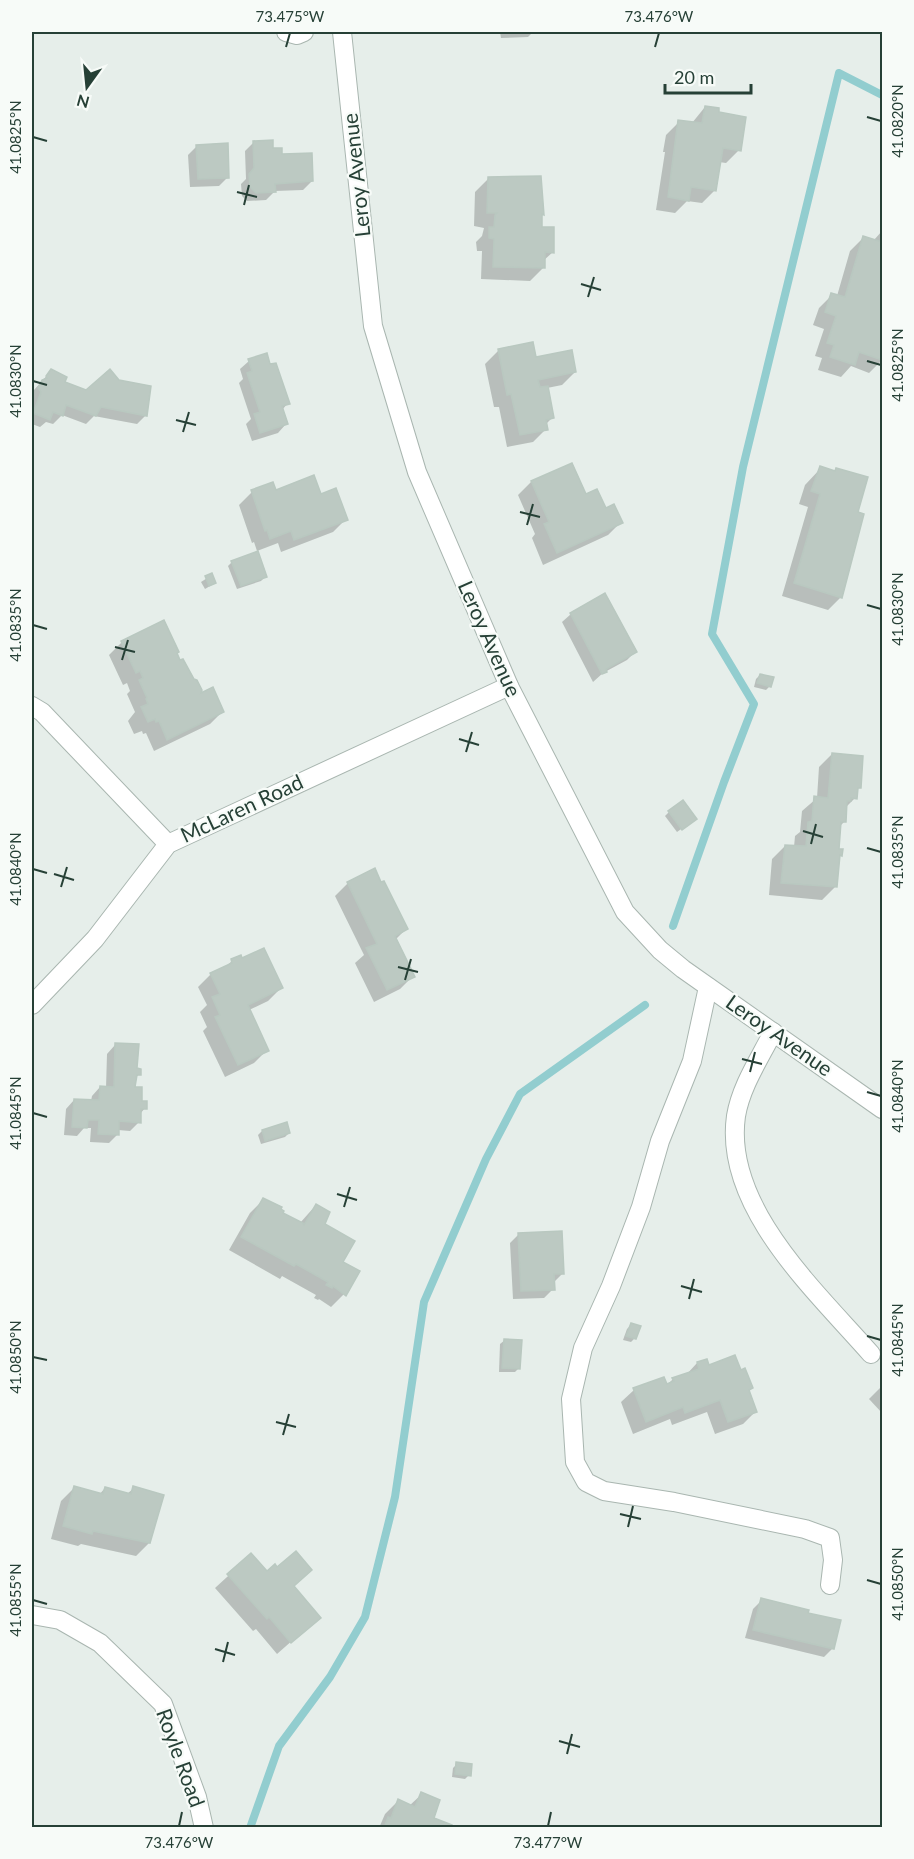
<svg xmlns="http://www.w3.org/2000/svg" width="914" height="1859" viewBox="0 0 914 1859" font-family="Lato,sans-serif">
<rect width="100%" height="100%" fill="#e6eeea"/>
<g fill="#0003">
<path d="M 500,32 L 533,32 L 528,37 L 501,38 Z"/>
<path d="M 705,107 L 739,150 L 726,163 L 719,162 L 715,190 L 702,203 L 687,201 L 675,213 L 656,210 L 665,152 L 663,152 L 666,135 L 679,122 L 692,123 Z"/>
<path d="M 254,142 L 272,149 L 312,181 L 303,190 L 275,191 L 266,200 L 247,201 L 242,196 L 241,184 L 246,179 L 245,151 Z"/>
<path d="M 197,146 L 228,177 L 219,186 L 190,187 L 188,155 Z"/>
<path d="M 488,179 L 541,229 L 553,252 L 543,261 L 543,268 L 530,281 L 481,279 L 482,251 L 477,251 L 476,242 L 482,236 L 484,228 L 474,226 L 475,192 Z"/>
<path d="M 882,231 L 882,360 L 869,373 L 851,366 L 841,377 L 818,370 L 822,358 L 815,356 L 824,329 L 813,325 L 819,308 L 832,295 L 837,296 L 850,251 L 863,238 L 874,240 Z"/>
<path d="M 532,344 L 535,359 L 575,372 L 562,385 L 547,388 L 553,417 L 545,425 L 546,429 L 533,442 L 507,447 L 499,407 L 494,407 L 485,364 L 498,351 Z"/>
<path d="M 249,361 L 288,403 L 282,410 L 286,424 L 278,433 L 252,441 L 246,424 L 251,419 L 239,383 L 243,379 L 240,369 Z"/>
<path d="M 51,371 L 63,383 L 146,415 L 137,424 L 94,416 L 86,424 L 62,415 L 53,424 L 46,422 L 40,427 L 32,424 L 33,402 L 32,395 L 34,390 Z"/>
<path d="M 571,465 L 585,496 L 621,522 L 608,535 L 543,565 L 532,538 L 535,534 L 518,495 L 531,482 Z"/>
<path d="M 821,468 L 833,472 L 836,469 L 856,513 L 841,597 L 828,610 L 782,596 L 808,507 L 799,504 L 805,485 Z"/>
<path d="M 252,492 L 320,496 L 346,519 L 333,532 L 281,552 L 278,543 L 257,551 L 254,542 L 252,543 L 239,505 Z"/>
<path d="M 232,562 L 265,577 L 261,581 L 237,589 L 228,566 Z"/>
<path d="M 212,575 L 215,583 L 205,589 L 201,582 Z"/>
<path d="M 571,614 L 635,652 L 627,660 L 603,673 L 593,682 L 562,622 Z"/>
<path d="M 122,642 L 176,653 L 199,696 L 223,711 L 210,724 L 154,751 L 146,733 L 143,734 L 142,731 L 134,734 L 128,721 L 135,712 L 127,694 L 130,691 L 127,683 L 123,685 L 109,655 Z"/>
<path d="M 760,675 L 770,686 L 766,690 L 754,687 L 756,679 Z"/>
<path d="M 832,754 L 859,787 L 856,791 L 855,798 L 845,808 L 844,822 L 839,827 L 837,850 L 841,855 L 838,858 L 835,887 L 822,900 L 769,895 L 772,859 L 785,846 L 794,847 L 795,836 L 800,832 L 802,811 L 817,798 L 819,767 Z"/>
<path d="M 669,812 L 691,822 L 677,832 L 665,816 Z"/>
<path d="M 348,883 L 406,929 L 395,940 L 413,976 L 400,989 L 374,1002 L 355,963 L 364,955 L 335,896 Z"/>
<path d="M 241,960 L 281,988 L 268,1001 L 249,1010 L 267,1050 L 254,1063 L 225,1077 L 203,1031 L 207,1027 L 200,1012 L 207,1005 L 198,987 L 211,974 L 224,968 L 232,961 Z"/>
<path d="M 115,1045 L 139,1074 L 134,1080 L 133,1088 L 145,1108 L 140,1114 L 139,1122 L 130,1131 L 118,1130 L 117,1135 L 109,1143 L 90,1142 L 91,1128 L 84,1128 L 77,1136 L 64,1135 L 66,1109 L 74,1100 L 91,1101 L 92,1096 L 100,1087 L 106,1088 L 107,1054 Z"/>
<path d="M 262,1131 L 289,1133 L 285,1137 L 261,1144 L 258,1135 Z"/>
<path d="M 263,1200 L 281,1213 L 300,1223 L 316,1205 L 341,1263 L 344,1294 L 331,1307 L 319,1299 L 318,1300 L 314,1298 L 316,1295 L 282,1276 L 280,1279 L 229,1250 L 250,1213 Z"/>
<path d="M 519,1234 L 563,1273 L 554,1282 L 553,1289 L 544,1298 L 513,1299 L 510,1243 Z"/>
<path d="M 631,1325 L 635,1338 L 631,1342 L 623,1340 L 627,1329 Z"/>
<path d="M 505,1340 L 519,1368 L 515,1372 L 499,1372 L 500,1344 Z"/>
<path d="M 706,1360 L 708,1366 L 748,1390 L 756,1411 L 743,1424 L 715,1434 L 707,1412 L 672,1425 L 670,1419 L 633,1434 L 621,1402 L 634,1390 L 666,1386 L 673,1379 L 686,1375 L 697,1363 Z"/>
<path d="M 882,1386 L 882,1413 L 869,1399 Z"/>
<path d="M 74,1488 L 99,1495 L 105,1488 L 127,1494 L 134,1488 L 149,1543 L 136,1556 L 81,1544 L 78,1546 L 51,1539 L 61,1501 Z"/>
<path d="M 251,1555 L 267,1573 L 310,1570 L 293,1587 L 319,1617 L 277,1654 L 256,1629 L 253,1631 L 215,1588 Z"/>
<path d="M 762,1600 L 807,1614 L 833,1648 L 824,1657 L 745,1638 L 753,1609 Z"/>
<path d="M 457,1764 L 469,1775 L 465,1779 L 452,1777 L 453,1768 Z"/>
<path d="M 422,1794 L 432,1819 L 450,1828 L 379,1828 L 385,1814 L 398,1801 L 409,1806 Z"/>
</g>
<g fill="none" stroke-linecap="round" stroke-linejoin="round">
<g stroke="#92cdcf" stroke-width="8">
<path d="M 673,926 L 724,782 L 754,704 L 712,634 L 743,467 L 839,73 L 882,95"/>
<path d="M 250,1828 L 279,1746 L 330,1677 L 365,1617 L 395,1497 L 424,1302 L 486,1159 L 520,1094 L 645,1005"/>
</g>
</g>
<g fill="#bcc9c2" stroke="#b9c8c0" stroke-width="1.5">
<path d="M 705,106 L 719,108 L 719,112 L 746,117 L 741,151 L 723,148 L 716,191 L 691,187 L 689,201 L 668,197 L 678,120 L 702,123 Z"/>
<path d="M 273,140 L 273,148 L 282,148 L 282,154 L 312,153 L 313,181 L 275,184 L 276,192 L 256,193 L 250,187 L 249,174 L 254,168 L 253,141 Z"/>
<path d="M 228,143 L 229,178 L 198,179 L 196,145 Z"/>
<path d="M 541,176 L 544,215 L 542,214 L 542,227 L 554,227 L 554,253 L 545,252 L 545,268 L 493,267 L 494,239 L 489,238 L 489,227 L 494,227 L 495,215 L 497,213 L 487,213 L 488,177 Z"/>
<path d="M 863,236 L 882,242 L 882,239 L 882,360 L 859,352 L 855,365 L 830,357 L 834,345 L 827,343 L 836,316 L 825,312 L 831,293 L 845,297 Z"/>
<path d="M 533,342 L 536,357 L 572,350 L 576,372 L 538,380 L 540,387 L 548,386 L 554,418 L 546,420 L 548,430 L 520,435 L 511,394 L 507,395 L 498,349 Z"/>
<path d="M 267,353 L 270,364 L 276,363 L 290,404 L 282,406 L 288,424 L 260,433 L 254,414 L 260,412 L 247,373 L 252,371 L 248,359 Z"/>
<path d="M 51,369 L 67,377 L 65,382 L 86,390 L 110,369 L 119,380 L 151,386 L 147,416 L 101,407 L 96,416 L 66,405 L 63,416 L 53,412 L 50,420 L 33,413 L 41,392 L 38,388 L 42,380 L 47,378 L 46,376 Z"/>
<path d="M 572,463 L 586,494 L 597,489 L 606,508 L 614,504 L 623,523 L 557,553 L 544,524 L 549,522 L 531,481 Z"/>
<path d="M 820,466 L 835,471 L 836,468 L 868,477 L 858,512 L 864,514 L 842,598 L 794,583 L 820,494 L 811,491 Z"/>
<path d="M 314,475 L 321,494 L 336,488 L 348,520 L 294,540 L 291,531 L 270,539 L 267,530 L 265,531 L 251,490 L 273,482 L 276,490 Z"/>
<path d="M 258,551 L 267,577 L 241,586 L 231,561 Z"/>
<path d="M 212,573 L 216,583 L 209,586 L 205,576 Z"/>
<path d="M 605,593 L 637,652 L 606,669 L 607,672 L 602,674 L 570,613 Z"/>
<path d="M 164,620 L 179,652 L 177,653 L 180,660 L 183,659 L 194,679 L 197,680 L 202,690 L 201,693 L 213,687 L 224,712 L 167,740 L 159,721 L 156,722 L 155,719 L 148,722 L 141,707 L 148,704 L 146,699 L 147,698 L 139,680 L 143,678 L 140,671 L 136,673 L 121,641 Z"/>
<path d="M 760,674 L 774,677 L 771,687 L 757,683 Z"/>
<path d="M 832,753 L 863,756 L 861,788 L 858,788 L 857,799 L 851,798 L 851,801 L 847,801 L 846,822 L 841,822 L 839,849 L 843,849 L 842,856 L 840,855 L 837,887 L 781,883 L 785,845 L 806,846 L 808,822 L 812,821 L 814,796 L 828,798 Z"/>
<path d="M 683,800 L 697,819 L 682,830 L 668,811 Z"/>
<path d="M 375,868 L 381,882 L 384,881 L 408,929 L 395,936 L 415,977 L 387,990 L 366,948 L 377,944 L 347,882 Z"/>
<path d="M 264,948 L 283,988 L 248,1005 L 269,1051 L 238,1065 L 215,1017 L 220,1015 L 212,997 L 220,994 L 210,973 L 232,963 L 231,959 L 241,955 L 242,958 Z"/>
<path d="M 115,1043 L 139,1044 L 137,1068 L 141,1069 L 141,1075 L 137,1075 L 135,1087 L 142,1087 L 142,1101 L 147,1101 L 147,1109 L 141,1109 L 141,1123 L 119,1121 L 119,1135 L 98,1134 L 99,1120 L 88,1120 L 87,1128 L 72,1127 L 74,1099 L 99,1100 L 100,1086 L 114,1087 Z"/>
<path d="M 287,1122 L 290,1133 L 265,1141 L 262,1130 Z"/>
<path d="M 263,1198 L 282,1207 L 281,1209 L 284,1211 L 283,1213 L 303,1223 L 304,1225 L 316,1204 L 330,1212 L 325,1224 L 355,1241 L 343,1262 L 360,1271 L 346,1296 L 333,1286 L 332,1288 L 326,1285 L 328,1282 L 296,1264 L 294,1266 L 241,1237 Z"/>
<path d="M 562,1231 L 564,1274 L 554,1274 L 555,1290 L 521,1291 L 518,1233 Z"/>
<path d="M 631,1323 L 641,1326 L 636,1339 L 626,1336 Z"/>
<path d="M 504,1339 L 522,1340 L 520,1369 L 502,1368 Z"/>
<path d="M 735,1355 L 741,1370 L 745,1368 L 753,1388 L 749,1390 L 757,1412 L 728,1422 L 720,1400 L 685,1413 L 683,1407 L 646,1422 L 633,1388 L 664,1377 L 667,1384 L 674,1381 L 672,1378 L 699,1369 L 697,1362 L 707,1359 L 709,1365 Z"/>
<path d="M 74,1486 L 103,1494 L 105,1487 L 131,1494 L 133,1486 L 164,1495 L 150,1543 L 93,1531 L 92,1534 L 63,1526 Z"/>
<path d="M 296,1551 L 312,1570 L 294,1586 L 321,1618 L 291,1643 L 269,1617 L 267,1619 L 227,1574 L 251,1553 L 267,1571 L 275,1564 L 277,1567 Z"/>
<path d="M 761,1598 L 809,1610 L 808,1613 L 841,1620 L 834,1649 L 753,1630 Z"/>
<path d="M 456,1762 L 472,1764 L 471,1776 L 455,1774 Z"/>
<path d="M 421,1792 L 440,1800 L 434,1818 L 452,1825 L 451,1828 L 384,1828 L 388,1817 L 391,1818 L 398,1799 L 415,1807 Z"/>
</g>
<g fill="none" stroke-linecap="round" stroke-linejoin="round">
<g stroke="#a9b6b0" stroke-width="20">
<g id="minor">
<path d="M 286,32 L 297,35 L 304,32"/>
<path d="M 342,32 L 373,326 L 417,472 L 509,686 L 625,912 L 660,950 L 683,969 L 882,1109"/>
<path d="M 32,706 L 42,712 L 168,844"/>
<path d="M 708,987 L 692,1061 L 660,1141 L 641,1207 L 611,1286 L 583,1348 L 571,1399 L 575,1462 L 586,1482 L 604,1491 L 674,1502 L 805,1529 L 830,1538 L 833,1560 L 830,1585"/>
<path d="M 32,1005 L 95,939 L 168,844 L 509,686"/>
<path d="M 773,1032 C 760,1058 741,1086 736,1116 C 723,1207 816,1291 871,1354"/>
<path d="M 32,1615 L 60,1620 L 100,1643 L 163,1704 L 197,1797 L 204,1828"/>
</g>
</g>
<use href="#minor" stroke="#fff" stroke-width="18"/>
</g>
<path fill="none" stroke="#264036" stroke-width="2" d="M 286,47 L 290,33M 655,47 L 659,33M 867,117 L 881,121M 33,137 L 47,141M 237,192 L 257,197M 244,205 L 249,185M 581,284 L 601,290M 588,297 L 594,277M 867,361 L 881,365M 33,381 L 47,385M 176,420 L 196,425M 183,432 L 189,412M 520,512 L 540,517M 527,525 L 533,504M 867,605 L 881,609M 33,625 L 47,629M 115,647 L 135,652M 122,660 L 128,640M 459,739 L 479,745M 466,752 L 472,732M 803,831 L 823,837M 811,844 L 816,824M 867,848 L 881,852M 33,869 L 47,873M 54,874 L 74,880M 61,887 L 67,867M 398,967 L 418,972M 405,980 L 411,959M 742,1059 L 762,1064M 750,1072 L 755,1052M 867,1092 L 881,1096M 33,1113 L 47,1117M 337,1194 L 357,1200M 344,1207 L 350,1187M 681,1286 L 702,1292M 689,1299 L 694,1279M 867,1336 L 881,1340M 33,1357 L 47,1360M 276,1422 L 296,1427M 283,1435 L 289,1414M 620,1514 L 641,1519M 628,1527 L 633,1506M 867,1580 L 881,1584M 33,1600 L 47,1604M 215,1649 L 235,1655M 223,1662 L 228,1642M 559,1741 L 580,1747M 567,1754 L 572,1734M 179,1826 L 182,1812M 548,1826 L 551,1812"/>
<g text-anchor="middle" stroke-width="4.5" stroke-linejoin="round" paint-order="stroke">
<g font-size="21" fill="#264036" stroke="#f7fbf8">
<text transform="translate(357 175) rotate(-96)" y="7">Leroy Avenue</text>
<text transform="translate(489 639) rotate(66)" y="7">Leroy Avenue</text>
<text transform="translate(242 809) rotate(-25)" y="7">McLaren Road</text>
<text transform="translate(779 1036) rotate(35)" y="7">Leroy Avenue</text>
<text transform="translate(180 1758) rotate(70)" y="7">Royle Road</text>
</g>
</g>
<rect width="914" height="1859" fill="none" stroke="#f7fbf8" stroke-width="66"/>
<g transform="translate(87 87) rotate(195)" stroke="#f7fbf8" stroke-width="4.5" paint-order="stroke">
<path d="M0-4.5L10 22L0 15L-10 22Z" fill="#264036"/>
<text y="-9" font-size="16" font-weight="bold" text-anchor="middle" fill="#264036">N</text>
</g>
<path d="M665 84v9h86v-9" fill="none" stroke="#264036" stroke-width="3"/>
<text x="674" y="84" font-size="18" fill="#264036" stroke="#f7fbf8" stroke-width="4.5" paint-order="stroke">20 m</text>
<rect x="33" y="33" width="848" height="1793" fill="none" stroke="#264036" stroke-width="2"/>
<g font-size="15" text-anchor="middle" fill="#264036">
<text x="290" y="22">73.475°W</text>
<text x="659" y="22">73.476°W</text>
<text transform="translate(898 121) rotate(-90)" y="5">41.0820°N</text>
<text transform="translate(16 137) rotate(-90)" y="5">41.0825°N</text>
<text transform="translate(898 365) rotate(-90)" y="5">41.0825°N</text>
<text transform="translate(16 381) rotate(-90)" y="5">41.0830°N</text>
<text transform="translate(898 609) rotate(-90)" y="5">41.0830°N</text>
<text transform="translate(16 625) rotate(-90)" y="5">41.0835°N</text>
<text transform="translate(898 852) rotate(-90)" y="5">41.0835°N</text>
<text transform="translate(16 869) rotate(-90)" y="5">41.0840°N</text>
<text transform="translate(898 1096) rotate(-90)" y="5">41.0840°N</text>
<text transform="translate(16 1113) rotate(-90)" y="5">41.0845°N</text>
<text transform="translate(898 1340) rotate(-90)" y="5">41.0845°N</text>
<text transform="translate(16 1357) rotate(-90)" y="5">41.0850°N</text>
<text transform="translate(898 1584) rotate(-90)" y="5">41.0850°N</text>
<text transform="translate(16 1600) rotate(-90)" y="5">41.0855°N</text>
<text x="179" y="1848">73.476°W</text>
<text x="548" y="1848">73.477°W</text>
</g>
</svg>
